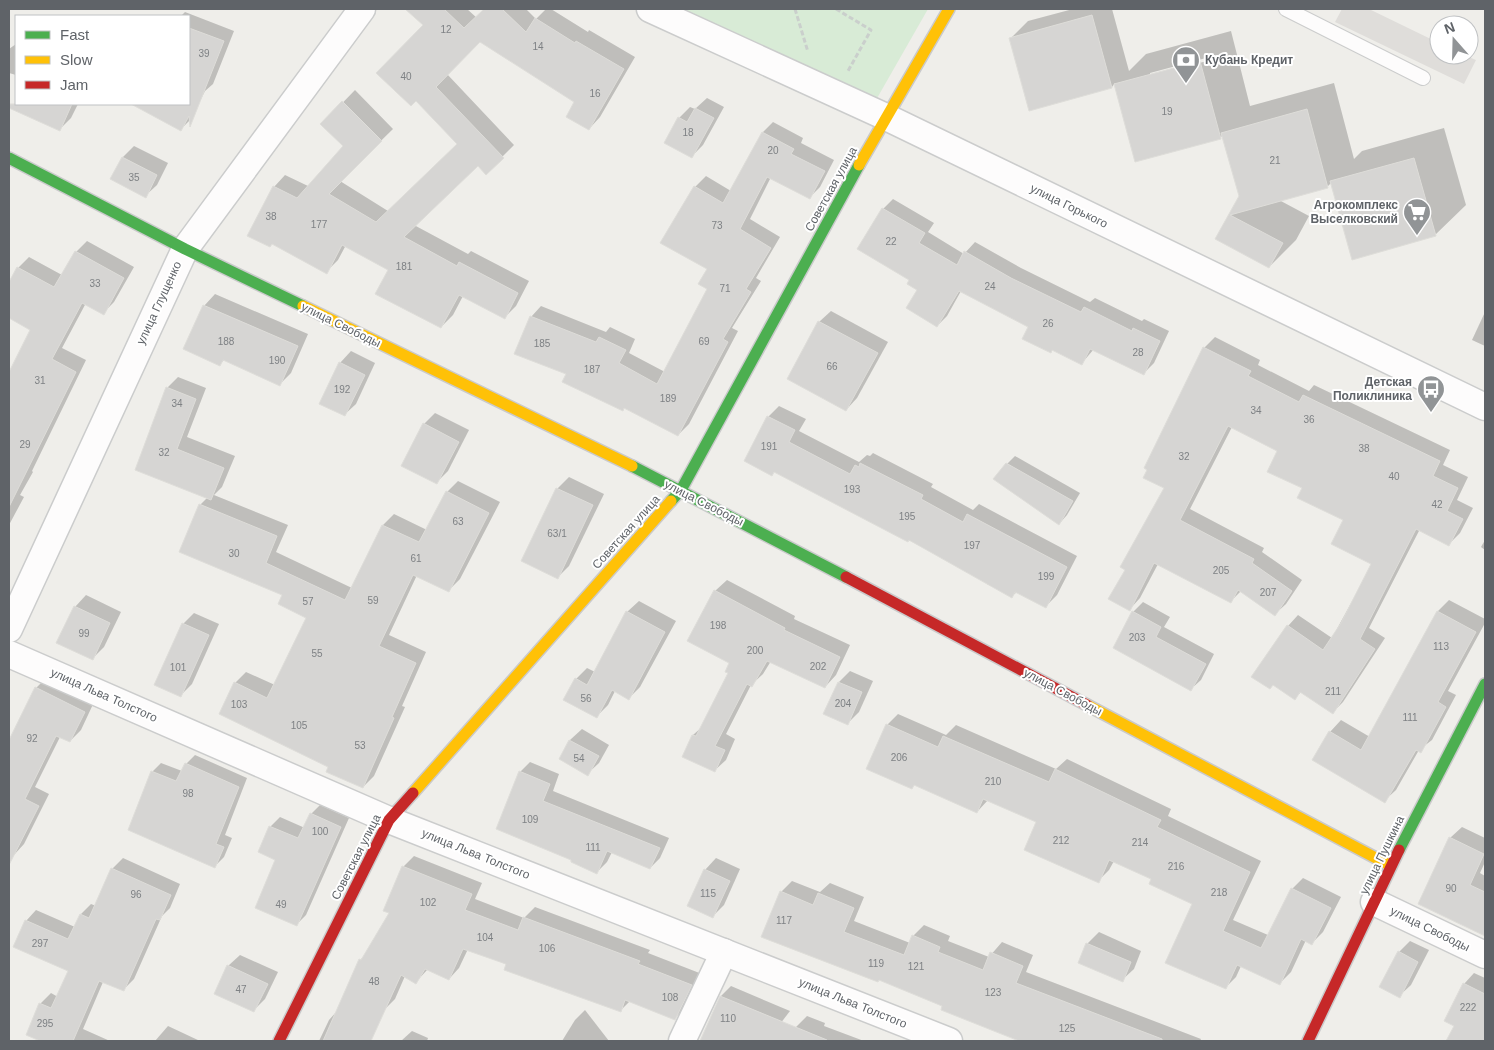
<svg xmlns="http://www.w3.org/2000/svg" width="1494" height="1050" viewBox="0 0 1494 1050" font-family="Helvetica,sans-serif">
<rect width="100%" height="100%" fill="#efeeea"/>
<path fill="#dfddda" d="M 1342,9 L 1369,9 L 1439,43 L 1439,55 L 1464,55 L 1476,60 L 1464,84 L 1335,22 Z"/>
<path fill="#d8ebd6" d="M 677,9 L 928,9 L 876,100 Z"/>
<g fill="#0003" fill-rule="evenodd">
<path d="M 421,9 L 467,9 L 477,18 L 486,9 L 526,9 L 536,19 L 546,9 L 551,9 L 588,32 L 589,30 L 635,57 L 600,117 L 589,129 L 576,101 L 480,40 L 447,74 L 514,145 L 486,173 L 478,164 L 414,225 L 468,254 L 471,251 L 529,281 L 516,306 L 505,317 L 463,296 L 453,315 L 441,327 L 390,269 L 346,245 L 338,260 L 326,272 L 274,187 L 285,175 L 308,186 L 345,146 L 322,124 L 355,90 L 393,129 L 340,181 L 388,211 L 458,144 L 416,100 L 424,25 L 414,16 Z"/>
<path d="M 1073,9 L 1112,9 L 1129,71 L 1146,54 L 1231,31 L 1250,106 L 1334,83 L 1354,159 L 1362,151 L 1444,128 L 1466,205 L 1435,235 L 1331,183 L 1328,186 L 1279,200 L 1309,216 L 1296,240 L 1269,267 L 1217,239 L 1240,196 L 1223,135 L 1220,138 L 1136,160 L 1115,83 L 1112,87 L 1011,38 L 1028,21 ZM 1206,58 L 1207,61 L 1150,76 L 1150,73 Z"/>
<path d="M 185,12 L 234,31 L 213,84 L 205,91 L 191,119 L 181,129 L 149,104 L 189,104 L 189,16 L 181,16 Z"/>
<path d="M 16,44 L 16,75 L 9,73 L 9,49 Z"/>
<path d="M 707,98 L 724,107 L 703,145 L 692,156 L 679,118 L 690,107 L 695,109 Z"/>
<path d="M 33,104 L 78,104 L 71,118 L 60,129 L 28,115 Z"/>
<path d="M 773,122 L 803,138 L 801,143 L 834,160 L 820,187 L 810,197 L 771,177 L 750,219 L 780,237 L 756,278 L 761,281 L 732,328 L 738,331 L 689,424 L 678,435 L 567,374 L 531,317 L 541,306 L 606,332 L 610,327 L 635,339 L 629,353 L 665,372 L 708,289 L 709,269 L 695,187 L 706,176 L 731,191 L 763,132 Z"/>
<path d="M 134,146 L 168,163 L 157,185 L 145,196 L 112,179 L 123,157 Z"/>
<path d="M 893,199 L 934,223 L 928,232 L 964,254 L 975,242 L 1021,268 L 1090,302 L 1095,298 L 1142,321 L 1144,319 L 1169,331 L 1154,363 L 1144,373 L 1094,349 L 1082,363 L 1053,349 L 1051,352 L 1030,326 L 961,291 L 947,316 L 937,326 L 919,289 L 911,280 L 883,209 Z"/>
<path d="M 87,241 L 134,267 L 114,302 L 103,313 L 86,303 L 62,348 L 86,360 L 32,471 L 33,472 L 20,495 L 24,497 L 9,525 L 9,374 L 32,329 L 9,317 L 9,285 L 18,268 L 29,257 L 62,275 L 76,252 Z"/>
<path d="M 215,294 L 308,334 L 291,373 L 280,384 L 225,359 L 220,364 L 204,306 Z"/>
<path d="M 831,311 L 888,342 L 857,398 L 846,410 L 819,322 Z"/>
<path d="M 1485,312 L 1485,346 L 1472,340 Z"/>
<path d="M 1215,337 L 1260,360 L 1258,365 L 1309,391 L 1314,385 L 1450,450 L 1443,465 L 1468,477 L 1457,500 L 1473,508 L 1460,533 L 1449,544 L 1420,529 L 1369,628 L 1385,638 L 1343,702 L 1333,712 L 1301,692 L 1294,699 L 1288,626 L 1298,615 L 1332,638 L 1373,563 L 1345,519 L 1304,488 L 1278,450 L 1232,427 L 1190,509 L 1264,548 L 1262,552 L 1302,580 L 1286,604 L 1275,614 L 1241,591 L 1231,601 L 1158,564 L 1140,598 L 1130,609 L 1127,570 L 1166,488 L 1204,348 Z"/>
<path d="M 351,351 L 375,363 L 356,404 L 344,415 L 340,363 Z"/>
<path d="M 178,377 L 206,388 L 187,437 L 235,456 L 222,487 L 214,495 L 288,525 L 276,552 L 352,588 L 383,525 L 394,514 L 427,530 L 447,492 L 458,481 L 500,502 L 460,579 L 449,590 L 417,575 L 389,635 L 426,652 L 402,706 L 405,707 L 374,776 L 363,787 L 330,766 L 235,683 L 246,672 L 275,685 L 308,617 L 200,505 L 208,497 L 137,469 L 167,388 Z"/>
<path d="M 779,406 L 806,419 L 799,431 L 859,462 L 867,455 L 870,456 L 873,453 L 933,484 L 931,487 L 973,510 L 979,504 L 1077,556 L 1057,595 L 1046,606 L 1017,592 L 1012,596 L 987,584 L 988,581 L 775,471 L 768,417 Z"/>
<path d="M 435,413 L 469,430 L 448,471 L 437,482 L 424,424 Z"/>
<path d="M 1015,456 L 1080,493 L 1067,515 L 1059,524 L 1007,464 Z"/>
<path d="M 569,477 L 604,494 L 569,566 L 558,577 L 557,489 Z"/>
<path d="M 1485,540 L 1485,550 L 1481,547 Z"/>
<path d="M 727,580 L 795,616 L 794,619 L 850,645 L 836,675 L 825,687 L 771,661 L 763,674 L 751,685 L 726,734 L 735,739 L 726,760 L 714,771 L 693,735 L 702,727 L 729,673 L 731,662 L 715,591 Z"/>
<path d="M 86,595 L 121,612 L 104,647 L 93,658 L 75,607 Z"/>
<path d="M 1449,600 L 1485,619 L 1485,623 L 1448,691 L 1456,695 L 1432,740 L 1419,750 L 1396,790 L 1384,801 L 1330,732 L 1341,720 L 1370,737 L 1438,611 Z"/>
<path d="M 639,601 L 676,621 L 640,687 L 629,698 L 615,691 L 608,705 L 596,717 L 576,679 L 587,668 L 595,672 L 627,612 Z"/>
<path d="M 1143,602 L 1170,617 L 1164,627 L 1214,654 L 1201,680 L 1191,689 L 1133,612 Z"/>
<path d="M 194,613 L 219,624 L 192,684 L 180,696 L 183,624 Z"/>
<path d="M 850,671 L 873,681 L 859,712 L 848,723 L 839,682 Z"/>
<path d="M 47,677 L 95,700 L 81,730 L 70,741 L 60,737 L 35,787 L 49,794 L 24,844 L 13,856 L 9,854 L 9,743 L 36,688 Z"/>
<path d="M 898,714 L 946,735 L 956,725 L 1056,769 L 1067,759 L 1171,809 L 1168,816 L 1261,861 L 1233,920 L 1268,935 L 1292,889 L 1303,878 L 1341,897 L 1323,932 L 1312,943 L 1306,940 L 1291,972 L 1280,983 L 1241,966 L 1236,977 L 1225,988 L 1194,903 L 1153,878 L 1114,861 L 1109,870 L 1098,881 L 1038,822 L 988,800 L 977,812 L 915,784 L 912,788 L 887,725 Z"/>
<path d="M 582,729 L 609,745 L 599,763 L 587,774 L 560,759 L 570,740 Z"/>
<path d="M 195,755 L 247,778 L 225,835 L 232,838 L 224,857 L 215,866 L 152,772 L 161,763 L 182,771 L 186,764 Z"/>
<path d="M 530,762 L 559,774 L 553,791 L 669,838 L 660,858 L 650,868 L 612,852 L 607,862 L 597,872 L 520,772 Z"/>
<path d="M 320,805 L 349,818 L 306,915 L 297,924 L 277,859 L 259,851 L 271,826 L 280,817 L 305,828 L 311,814 Z"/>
<path d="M 1462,827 L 1485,838 L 1485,862 L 1480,873 L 1485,876 L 1484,934 L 1450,838 Z"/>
<path d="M 414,856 L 482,883 L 475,899 L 524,918 L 535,907 L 650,950 L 648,953 L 702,974 L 686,1007 L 675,1018 L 630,1001 L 621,1010 L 468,949 L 459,968 L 449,979 L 428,969 L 416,982 L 405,976 L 395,999 L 384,1010 L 378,1007 L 361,1041 L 319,1041 L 329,1020 L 337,1011 L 360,960 L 367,954 L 391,912 L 403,867 Z"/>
<path d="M 123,858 L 180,884 L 170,908 L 162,916 L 134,979 L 123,990 L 103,982 L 83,1029 L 110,1041 L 40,1041 L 40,1004 L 51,993 L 58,997 L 70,970 L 26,921 L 36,910 L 75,927 L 81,914 L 91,904 L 96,906 L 112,869 Z"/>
<path d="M 716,858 L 740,869 L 724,905 L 713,916 L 705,870 Z"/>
<path d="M 792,881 L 820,892 L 830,883 L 864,897 L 854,921 L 910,943 L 913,936 L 924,925 L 950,936 L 948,941 L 989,957 L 1002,942 L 1033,955 L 1026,972 L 1201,1039 L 1200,1041 L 1022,1041 L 942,1009 L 944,1005 L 781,892 Z"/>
<path d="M 1099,932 L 1141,951 L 1134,969 L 1122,980 L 1087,944 Z"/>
<path d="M 1410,941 L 1429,950 L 1411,985 L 1399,996 L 1399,952 Z"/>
<path d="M 240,955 L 278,972 L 265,999 L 254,1010 L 228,966 Z"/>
<path d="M 1474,973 L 1485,978 L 1485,1041 L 1451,1041 L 1464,984 Z"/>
<path d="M 731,986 L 790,1011 L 767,1041 L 702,1041 L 721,996 Z"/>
<path d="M 585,1010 L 609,1041 L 562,1041 L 575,1020 Z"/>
<path d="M 807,1016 L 825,1023 L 824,1026 L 864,1041 L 788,1041 L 795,1028 Z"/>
<path d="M 168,1026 L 200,1041 L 155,1041 Z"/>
<path d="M 412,1031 L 428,1038 L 427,1041 L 401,1041 Z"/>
</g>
<g fill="#d6d5d3" stroke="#deddd9">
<path d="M 405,9 L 444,9 L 464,28 L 484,9 L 502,9 L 526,32 L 535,18 L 575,43 L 576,41 L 624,69 L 589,130 L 566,117 L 574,102 L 480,42 L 436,87 L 504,158 L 486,175 L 478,166 L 404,237 L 457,266 L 459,262 L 518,293 L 505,319 L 459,295 L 441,328 L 375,294 L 388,270 L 342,245 L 327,274 L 272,244 L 270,247 L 247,236 L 273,186 L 297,198 L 343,146 L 320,124 L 342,101 L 382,141 L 329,194 L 376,222 L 457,144 L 416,101 L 411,106 L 376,73 L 423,25 Z"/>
<path d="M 1092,15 L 1112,88 L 1029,111 L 1009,38 Z"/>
<path d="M 189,28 L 224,41 L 190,127 L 189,116 L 181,131 L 131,104 L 189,104 Z"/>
<path d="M 1200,61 L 1221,139 L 1135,162 L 1114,84 Z"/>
<path d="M 9,104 L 72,104 L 60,131 L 9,108 Z"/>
<path d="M 695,108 L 714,118 L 692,158 L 664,143 L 678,117 L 687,122 Z"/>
<path d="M 1307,109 L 1328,188 L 1230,215 L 1283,243 L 1269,268 L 1215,239 L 1239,196 L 1221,133 Z"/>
<path d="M 762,132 L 794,149 L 791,154 L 825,171 L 810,199 L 767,177 L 740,229 L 771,248 L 746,289 L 751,292 L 723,339 L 728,342 L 678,436 L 624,408 L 623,411 L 562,382 L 566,374 L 514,354 L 530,316 L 596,342 L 599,337 L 626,350 L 619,363 L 657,384 L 707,289 L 698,284 L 707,269 L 660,243 L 694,186 L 723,203 Z"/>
<path d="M 122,157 L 157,175 L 146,198 L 110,179 Z"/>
<path d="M 1414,158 L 1436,236 L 1352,260 L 1330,181 Z"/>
<path d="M 882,208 L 925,233 L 919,243 L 957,265 L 964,251 L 1011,278 L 1081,312 L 1084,307 L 1132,331 L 1133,328 L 1160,341 L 1144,375 L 1090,349 L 1082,365 L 1052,350 L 1051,353 L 1022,339 L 1028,327 L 959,291 L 937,327 L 906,308 L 917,290 L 907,284 L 909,280 L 857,249 Z"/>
<path d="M 75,251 L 124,278 L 104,315 L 82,303 L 52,359 L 76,372 L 9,507 L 9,372 L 30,330 L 9,318 L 9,282 L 17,267 L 54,287 Z"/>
<path d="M 203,305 L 298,346 L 280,386 L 223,360 L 220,366 L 183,349 Z"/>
<path d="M 818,321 L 878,353 L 846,411 L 787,379 Z"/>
<path d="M 1203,347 L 1251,371 L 1248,376 L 1299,402 L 1303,395 L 1440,461 L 1433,476 L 1458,488 L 1447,511 L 1463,519 L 1449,546 L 1416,529 L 1360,639 L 1375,649 L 1333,714 L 1300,692 L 1295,700 L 1273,685 L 1270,689 L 1251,677 L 1287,625 L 1323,650 L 1341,623 L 1371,564 L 1331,544 L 1343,520 L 1297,498 L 1302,488 L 1267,472 L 1277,451 L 1228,426 L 1180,520 L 1254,559 L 1252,563 L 1292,591 L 1275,616 L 1238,590 L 1231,603 L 1154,563 L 1130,611 L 1108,599 L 1125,570 L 1120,567 L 1164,488 L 1143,478 L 1147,470 L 1144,468 Z"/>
<path d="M 339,362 L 365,375 L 345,416 L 319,404 Z"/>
<path d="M 166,387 L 196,399 L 177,449 L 224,468 L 211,500 L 135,470 Z"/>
<path d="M 767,416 L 795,430 L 789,442 L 850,474 L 855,465 L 859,467 L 860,463 L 923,495 L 921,499 L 963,522 L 967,514 L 1067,567 L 1046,608 L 1015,592 L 1012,598 L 909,540 L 908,542 L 774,472 L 772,476 L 744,461 Z"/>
<path d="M 423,423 L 459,442 L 437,484 L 401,466 Z"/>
<path d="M 1006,463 L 1073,501 L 1059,525 L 993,479 Z"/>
<path d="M 556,488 L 593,505 L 558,579 L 521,561 Z"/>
<path d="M 446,491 L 489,513 L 449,592 L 413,575 L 379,646 L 416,663 L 392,717 L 394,718 L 363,788 L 326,772 L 328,767 L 219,714 L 234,682 L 267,698 L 306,618 L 278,604 L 282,595 L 179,552 L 199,504 L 277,536 L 266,563 L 345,600 L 382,525 L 419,542 Z"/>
<path d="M 714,590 L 785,628 L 784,630 L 840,657 L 825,688 L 767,661 L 752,687 L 747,684 L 715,746 L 725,750 L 715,772 L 682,757 L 692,735 L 696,736 L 728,673 L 725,672 L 729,663 L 687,641 Z"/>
<path d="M 74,606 L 110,623 L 93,660 L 56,643 Z"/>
<path d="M 626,611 L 665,632 L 629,700 L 612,690 L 597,718 L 563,700 L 575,678 L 587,685 Z"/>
<path d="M 1132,611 L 1161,627 L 1156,637 L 1206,664 L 1191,691 L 1113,648 Z"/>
<path d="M 1437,611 L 1476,632 L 1438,702 L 1446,707 L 1421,753 L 1416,750 L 1385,803 L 1312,760 L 1329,731 L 1361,750 Z"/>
<path d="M 182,623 L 209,635 L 181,697 L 154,685 Z"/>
<path d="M 838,682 L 862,692 L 848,725 L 823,714 Z"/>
<path d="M 35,687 L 85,712 L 70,742 L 56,736 L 25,799 L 39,806 L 9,865 L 9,740 Z"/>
<path d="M 886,724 L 938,747 L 943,736 L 1049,782 L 1055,769 L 1161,820 L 1157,827 L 1250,872 L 1223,931 L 1261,948 L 1291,888 L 1331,908 L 1312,945 L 1301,939 L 1280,985 L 1237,965 L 1226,989 L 1165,963 L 1192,904 L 1149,884 L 1151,879 L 1109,860 L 1099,883 L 1024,850 L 1036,822 L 983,799 L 977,813 L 914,785 L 912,789 L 866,769 Z"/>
<path d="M 569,740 L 599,756 L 588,776 L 559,759 Z"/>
<path d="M 185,763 L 239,787 L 216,844 L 224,847 L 215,868 L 128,830 L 151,771 L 176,781 Z"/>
<path d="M 519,771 L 550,784 L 543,801 L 660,848 L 650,869 L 607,851 L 597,874 L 571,862 L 571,860 L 496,829 Z"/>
<path d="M 310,813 L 341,827 L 297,926 L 255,908 L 275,860 L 258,852 L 269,826 L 298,838 Z"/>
<path d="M 1449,837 L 1484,854 L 1470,885 L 1485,892 L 1485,936 L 1418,904 Z"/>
<path d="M 402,866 L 472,894 L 465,910 L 518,930 L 523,917 L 640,961 L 638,964 L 692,985 L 675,1020 L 625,1000 L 621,1012 L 504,970 L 506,964 L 463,949 L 449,980 L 425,969 L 416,984 L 401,975 L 371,1041 L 323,1041 L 359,959 L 361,960 L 389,913 L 383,911 Z"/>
<path d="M 111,868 L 171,895 L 160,920 L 156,919 L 124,991 L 99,981 L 73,1041 L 40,1041 L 26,1035 L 39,1003 L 51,1008 L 68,971 L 13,947 L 25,920 L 68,939 L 80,914 L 89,918 Z"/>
<path d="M 704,869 L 730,881 L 713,918 L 687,906 Z"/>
<path d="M 780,891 L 813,905 L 818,893 L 854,908 L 844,932 L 904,955 L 912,935 L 940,947 L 938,952 L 983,970 L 990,952 L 1023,966 L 1016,983 L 1162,1039 L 1162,1041 L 1019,1041 L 941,1010 L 942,1006 L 879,980 L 878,982 L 761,937 Z"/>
<path d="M 1086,943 L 1131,962 L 1123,982 L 1078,963 Z"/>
<path d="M 1398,951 L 1418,962 L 1400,998 L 1379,987 Z"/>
<path d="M 227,965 L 268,984 L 254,1012 L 214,994 Z"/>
<path d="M 1463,983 L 1485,994 L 1485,1041 L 1446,1041 L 1454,1026 L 1444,1021 Z"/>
<path d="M 720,996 L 827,1040 L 827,1041 L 700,1041 Z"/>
</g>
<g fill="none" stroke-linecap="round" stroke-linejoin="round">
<g stroke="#cbcccc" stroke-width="16">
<path id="lane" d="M 1286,9 L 1423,78"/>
</g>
<g stroke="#cbcccc" stroke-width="29">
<g id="street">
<path d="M 650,9 L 886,117 L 1485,407"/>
<path d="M 9,629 L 185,249 L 362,9"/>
<path d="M 9,654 L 389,820 L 949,1041"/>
<path d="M 1374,902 L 1485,955"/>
<path d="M 682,1041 L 724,952"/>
</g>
</g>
<g stroke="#cacacb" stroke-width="14">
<g id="fast">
<path d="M 9,158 L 185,249 L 303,306"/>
<path d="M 632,466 L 846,577"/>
<path d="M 671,501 L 681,490 L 859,165"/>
<path d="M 1399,850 L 1485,684"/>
</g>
</g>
<g stroke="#cacacb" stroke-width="14">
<g id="slow">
<path d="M 859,165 L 949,9"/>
<path d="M 303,306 L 632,466"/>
<path d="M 1087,705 L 1391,866"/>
<path d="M 413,793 L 671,501"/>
</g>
</g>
<g stroke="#cacacb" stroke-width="14">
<g id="jam">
<path d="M 846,577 L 1087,705"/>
<path d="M 279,1041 L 389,820 L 413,793"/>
<path d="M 1308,1041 L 1399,850"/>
</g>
</g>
<g stroke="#cacfcc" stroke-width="3" stroke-dasharray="5 2.5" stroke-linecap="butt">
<path d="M 795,9 L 808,52"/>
<path d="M 836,9 L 871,30 L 848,71"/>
</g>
<use href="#lane" stroke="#fdfcfc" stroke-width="14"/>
<use href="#street" stroke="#fdfcfc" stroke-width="26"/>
<use href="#fast" stroke="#4caf50" stroke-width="11"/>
<use href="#slow" stroke="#ffc107" stroke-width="11"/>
<use href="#jam" stroke="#c62828" stroke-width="11"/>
</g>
<defs>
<g id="bank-pin" transform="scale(1.4375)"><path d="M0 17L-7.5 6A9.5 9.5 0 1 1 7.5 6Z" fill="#919496" stroke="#fff"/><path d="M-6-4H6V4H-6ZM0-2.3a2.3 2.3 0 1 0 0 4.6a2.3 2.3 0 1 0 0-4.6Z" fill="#fff"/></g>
<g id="supermarket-pin" transform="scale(1.4375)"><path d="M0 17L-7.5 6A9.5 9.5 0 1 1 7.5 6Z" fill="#919496" stroke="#fff"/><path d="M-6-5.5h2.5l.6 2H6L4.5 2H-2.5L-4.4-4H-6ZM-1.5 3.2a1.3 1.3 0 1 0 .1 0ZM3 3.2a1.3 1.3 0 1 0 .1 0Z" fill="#fff"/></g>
<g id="bus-pin" transform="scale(1.4375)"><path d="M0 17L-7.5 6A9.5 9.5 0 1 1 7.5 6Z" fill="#919496" stroke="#fff"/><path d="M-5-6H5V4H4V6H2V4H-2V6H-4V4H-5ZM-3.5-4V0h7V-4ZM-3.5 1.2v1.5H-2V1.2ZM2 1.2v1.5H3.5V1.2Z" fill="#fff"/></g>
</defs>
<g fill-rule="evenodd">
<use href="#bank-pin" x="1186" y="60"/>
<use href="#supermarket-pin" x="1417" y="212"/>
<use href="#bus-pin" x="1431" y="389"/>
</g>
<g text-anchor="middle" stroke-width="4" stroke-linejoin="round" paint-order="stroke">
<g font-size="10" fill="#7e8184">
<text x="446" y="33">12</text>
<text x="538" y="50">14</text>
<text x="204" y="57">39</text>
<text x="406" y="80">40</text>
<text x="595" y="97">16</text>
<text x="1167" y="115">19</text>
<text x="688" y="136">18</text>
<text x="773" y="154">20</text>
<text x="1275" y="164">21</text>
<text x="134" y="181">35</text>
<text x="271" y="220">38</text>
<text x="319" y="228">177</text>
<text x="717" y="229">73</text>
<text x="891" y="245">22</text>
<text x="404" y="270">181</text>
<text x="95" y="287">33</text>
<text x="990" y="290">24</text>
<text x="725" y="292">71</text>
<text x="1048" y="327">26</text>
<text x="226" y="345">188</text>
<text x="704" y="345">69</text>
<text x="542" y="347">185</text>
<text x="1138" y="356">28</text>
<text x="277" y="364">190</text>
<text x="832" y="370">66</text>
<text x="592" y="373">187</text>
<text x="40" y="384">31</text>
<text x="342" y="393">192</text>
<text x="668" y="402">189</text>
<text x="177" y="407">34</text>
<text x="1256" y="414">34</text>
<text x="1309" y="423">36</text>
<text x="25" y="448">29</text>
<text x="769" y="450">191</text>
<text x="1364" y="452">38</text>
<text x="164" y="456">32</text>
<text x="1184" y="460">32</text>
<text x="1394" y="480">40</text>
<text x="852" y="493">193</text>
<text x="1437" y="508">42</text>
<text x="907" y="520">195</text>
<text x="458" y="525">63</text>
<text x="557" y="537">63/1</text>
<text x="972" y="549">197</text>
<text x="234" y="557">30</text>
<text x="416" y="562">61</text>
<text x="1221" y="574">205</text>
<text x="1046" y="580">199</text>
<text x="1268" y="596">207</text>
<text x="373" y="604">59</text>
<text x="308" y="605">57</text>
<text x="718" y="629">198</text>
<text x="84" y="637">99</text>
<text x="1137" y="641">203</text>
<text x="1441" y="650">113</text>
<text x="755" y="654">200</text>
<text x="317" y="657">55</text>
<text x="818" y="670">202</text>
<text x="178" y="671">101</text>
<text x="1333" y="695">211</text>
<text x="586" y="702">56</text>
<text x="843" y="707">204</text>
<text x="239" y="708">103</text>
<text x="1410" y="721">111</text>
<text x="299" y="729">105</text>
<text x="32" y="742">92</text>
<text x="360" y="749">53</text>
<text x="899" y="761">206</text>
<text x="579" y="762">54</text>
<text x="993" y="785">210</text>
<text x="188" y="797">98</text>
<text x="530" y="823">109</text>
<text x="320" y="835">100</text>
<text x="1061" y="844">212</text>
<text x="1140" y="846">214</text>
<text x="593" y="851">111</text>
<text x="1176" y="870">216</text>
<text x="1451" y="892">90</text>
<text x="1219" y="896">218</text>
<text x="708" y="897">115</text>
<text x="136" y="898">96</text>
<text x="428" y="906">102</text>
<text x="281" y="908">49</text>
<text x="784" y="924">117</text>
<text x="485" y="941">104</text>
<text x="40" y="947">297</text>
<text x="547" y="952">106</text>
<text x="876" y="967">119</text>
<text x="916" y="970">121</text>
<text x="374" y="985">48</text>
<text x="241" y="993">47</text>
<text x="993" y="996">123</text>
<text x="670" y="1001">108</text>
<text x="1468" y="1011">222</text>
<text x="728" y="1022">110</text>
<text x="45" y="1027">295</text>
<text x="1067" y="1032">125</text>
</g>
<g font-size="12" font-weight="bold" fill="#5f6368" stroke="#fff" text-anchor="end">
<text x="1205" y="64" text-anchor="start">Кубань Кредит</text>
<text x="1398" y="209">Агрокомплекс<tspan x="1398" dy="14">Выселковский</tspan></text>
<text x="1412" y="386">Детская<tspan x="1412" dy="14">Поликлиника</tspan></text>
</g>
<g font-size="12" fill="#5f6368" stroke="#fff">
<text transform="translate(831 189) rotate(-61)" y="4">Советская улица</text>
<text transform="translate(1069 206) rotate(26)" y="4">улица Горького</text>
<text transform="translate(159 303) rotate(-65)" y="4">улица Глущенко</text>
<text transform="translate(341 325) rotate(26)" y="4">улица Свободы</text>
<text transform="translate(704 503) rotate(27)" y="4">улица Свободы</text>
<text transform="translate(626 532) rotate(-48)" y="4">Советская улица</text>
<text transform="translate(1063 692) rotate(28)" y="4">улица Свободы</text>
<text transform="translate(104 695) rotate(24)" y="4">улица Льва Толстого</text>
<text transform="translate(476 854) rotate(22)" y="4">улица Льва Толстого</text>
<text transform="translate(1382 855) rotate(-64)" y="4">улица Пушкина</text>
<text transform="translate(356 857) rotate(-63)" y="4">Советская улица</text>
<text transform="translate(1430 929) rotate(26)" y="4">улица Свободы</text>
<text transform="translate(853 1003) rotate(22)" y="4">улица Льва Толстого</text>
</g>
</g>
<rect width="1494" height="1050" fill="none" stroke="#5f6368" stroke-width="20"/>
<rect x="15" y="15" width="175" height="90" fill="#ffffff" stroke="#bfc1c3"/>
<rect x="25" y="31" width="25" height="8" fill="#4caf50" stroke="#bfc1c3"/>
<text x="60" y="40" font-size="15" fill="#5f6368">Fast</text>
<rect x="25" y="56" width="25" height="8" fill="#ffc107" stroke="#bfc1c3"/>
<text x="60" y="65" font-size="15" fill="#5f6368">Slow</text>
<rect x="25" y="81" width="25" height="8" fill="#c62828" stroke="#bfc1c3"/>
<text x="60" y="90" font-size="15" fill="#5f6368">Jam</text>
<g transform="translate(1454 40) rotate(340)"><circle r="24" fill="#ffffff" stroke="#bfc1c3"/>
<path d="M0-4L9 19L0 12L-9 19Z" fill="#919496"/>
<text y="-8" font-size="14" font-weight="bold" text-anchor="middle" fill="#5f6368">N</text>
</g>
</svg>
